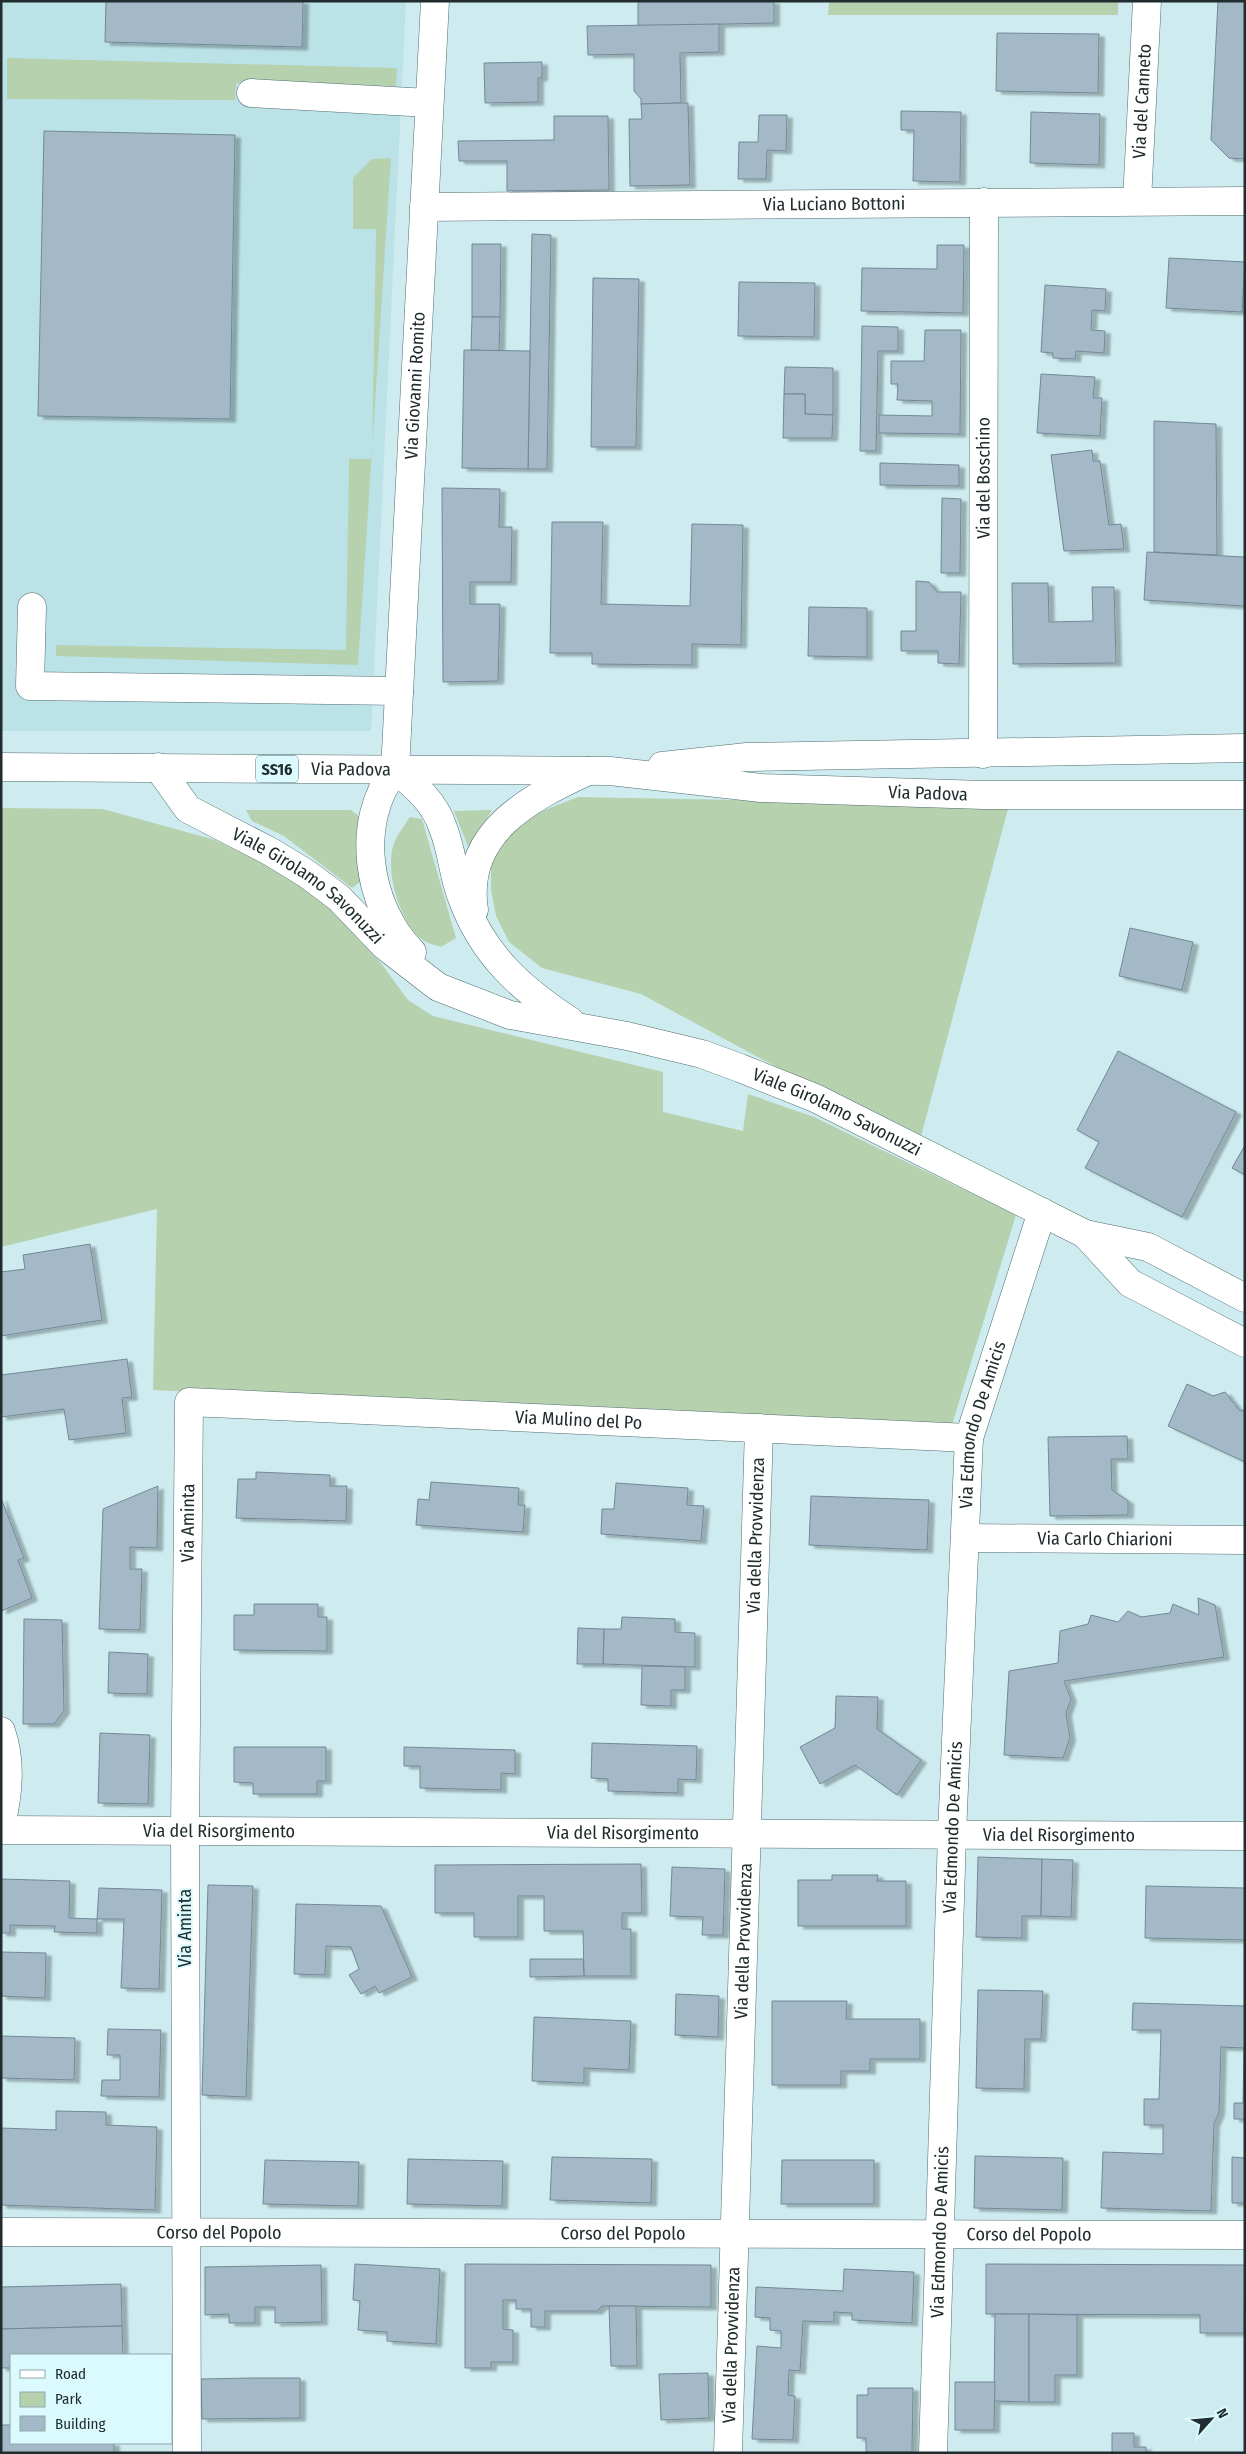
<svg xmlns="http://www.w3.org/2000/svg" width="1246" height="2454" viewBox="0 0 1246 2454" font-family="'Fira Sans Condensed',sans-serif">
<defs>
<filter id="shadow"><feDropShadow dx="5.5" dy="3" stdDeviation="1" flood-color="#0004"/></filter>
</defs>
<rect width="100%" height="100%" fill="#ceecf0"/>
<path fill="#bbe2e7" d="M 1,1 L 406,1 L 371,731 L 1,731 Z"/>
<g fill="#b6d1ae">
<path d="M 829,1 L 1118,1 L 1118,15 L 828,15 Z"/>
<path d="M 7,58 L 397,68 L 396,86 L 236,83 L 235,100 L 7,99 Z"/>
<path d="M 391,158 L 358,665 L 56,656 L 56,645 L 346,650 L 349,459 L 372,459 L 376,229 L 353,229 L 353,178 L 372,159 Z"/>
<path d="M 578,797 L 1009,805 L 919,1144 L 641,994 L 542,968 L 509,942 L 496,916 L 491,890 L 491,862 L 510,834 L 537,813 Z"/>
<path d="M 1,808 L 103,809 L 215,840 L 276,870 L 325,904 L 380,962 L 408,1000 L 433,1016 L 663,1072 L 663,1112 L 743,1131 L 748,1094 L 814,1117 L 1016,1215 L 951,1428 L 153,1390 L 157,1209 L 1,1247 Z"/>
<path d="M 246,810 L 351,810 L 360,817 L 360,882 L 352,888 L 284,836 L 252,821 Z"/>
<path d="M 492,810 L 469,849 L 454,811 Z"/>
<path d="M 410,817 L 422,819 L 456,938 L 441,947 C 436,945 428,944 423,940 C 401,925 387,877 392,851 C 394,838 403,828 410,817 Z"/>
</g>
<g fill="#a3b9c8" stroke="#738896" filter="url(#shadow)">
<path d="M 106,1 L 303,1 L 302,47 L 105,42 Z"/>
<path d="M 638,1 L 774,1 L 774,23 L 638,26 Z"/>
<path d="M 1218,1 L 1245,1 L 1245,159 L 1229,158 L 1211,140 Z"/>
<path d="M 719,24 L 719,52 L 680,53 L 681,103 L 641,104 L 641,99 L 634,91 L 634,54 L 588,55 L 587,26 Z"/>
<path d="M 997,33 L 1099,34 L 1098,93 L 996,91 Z"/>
<path d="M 542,62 L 542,78 L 538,78 L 538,102 L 485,103 L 484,63 Z"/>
<path d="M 681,103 L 688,103 L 690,185 L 630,186 L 629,119 L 642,119 L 641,104 Z"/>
<path d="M 901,111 L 961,112 L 960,182 L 913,181 L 914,130 L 901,130 Z"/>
<path d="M 1031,112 L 1100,114 L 1099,165 L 1030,163 Z"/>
<path d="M 759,115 L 787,115 L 786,151 L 767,150 L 766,179 L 738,179 L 739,142 L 758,142 Z"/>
<path d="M 554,116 L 608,116 L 609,190 L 507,191 L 507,161 L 459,161 L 458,141 L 554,140 Z"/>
<path d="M 44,131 L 235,135 L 230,419 L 38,416 Z"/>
<path d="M 532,234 L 551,235 L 547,469 L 528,469 Z"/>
<path d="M 472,244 L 501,244 L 500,317 L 472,317 Z"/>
<path d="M 937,245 L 964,245 L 963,313 L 861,311 L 862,268 L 937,269 Z"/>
<path d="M 1169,258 L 1245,262 L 1242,312 L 1166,308 Z"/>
<path d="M 593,278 L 639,279 L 636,447 L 591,447 Z"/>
<path d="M 739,282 L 815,283 L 814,337 L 738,336 Z"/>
<path d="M 1045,285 L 1106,289 L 1105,311 L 1092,310 L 1091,330 L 1105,331 L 1104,353 L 1076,351 L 1075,359 L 1053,358 L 1053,353 L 1041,352 Z"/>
<path d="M 472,317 L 500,317 L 499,351 L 471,350 Z"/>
<path d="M 862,326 L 898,327 L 898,351 L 878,351 L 876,451 L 860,451 Z"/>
<path d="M 925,330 L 961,330 L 960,434 L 879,433 L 879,415 L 932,416 L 932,401 L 897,400 L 898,384 L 891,384 L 891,361 L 924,361 Z"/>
<path d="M 464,350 L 530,351 L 528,469 L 462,468 Z"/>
<path d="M 785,367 L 833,368 L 833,415 L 805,414 L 805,394 L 784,394 Z"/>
<path d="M 1041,374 L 1095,377 L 1093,398 L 1102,398 L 1100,436 L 1037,433 Z"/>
<path d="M 784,394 L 805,394 L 805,414 L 833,415 L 832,438 L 783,438 Z"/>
<path d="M 1154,421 L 1216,424 L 1217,555 L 1154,552 Z"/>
<path d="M 1092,450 L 1093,461 L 1100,461 L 1109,525 L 1121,524 L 1124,549 L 1064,551 L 1051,455 Z"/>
<path d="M 880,463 L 959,465 L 959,486 L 880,485 Z"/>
<path d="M 442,488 L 500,489 L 499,527 L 512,527 L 511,582 L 470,582 L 470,604 L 500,604 L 498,681 L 443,682 Z"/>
<path d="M 942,498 L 961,499 L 960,573 L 941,573 Z"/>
<path d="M 552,522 L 603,522 L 601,604 L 690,606 L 692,524 L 743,525 L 741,645 L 692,644 L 692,665 L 592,664 L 592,653 L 550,653 Z"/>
<path d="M 1147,552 L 1245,557 L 1245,606 L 1144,600 Z"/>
<path d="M 916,581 L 929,582 L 937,592 L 961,592 L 959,664 L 938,663 L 938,651 L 901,651 L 901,631 L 916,631 Z"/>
<path d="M 1012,583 L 1048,583 L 1049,622 L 1093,621 L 1092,587 L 1114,587 L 1116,663 L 1013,664 Z"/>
<path d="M 809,607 L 867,608 L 867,657 L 808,656 Z"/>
<path d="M 1130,928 L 1193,942 L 1182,990 L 1119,976 Z"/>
<path d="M 1118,1051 L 1236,1112 L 1182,1217 L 1085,1168 L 1099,1142 L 1077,1130 Z"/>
<path d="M 1245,1145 L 1245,1175 L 1232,1168 Z"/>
<path d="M 90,1244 L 102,1320 L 1,1336 L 1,1272 L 25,1269 L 23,1255 Z"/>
<path d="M 127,1359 L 132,1397 L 122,1398 L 126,1433 L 69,1440 L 64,1409 L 1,1417 L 1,1375 Z"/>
<path d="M 1187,1384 L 1213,1396 L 1225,1392 L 1240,1411 L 1245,1410 L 1245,1462 L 1168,1426 Z"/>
<path d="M 1127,1436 L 1128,1459 L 1111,1459 L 1112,1490 L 1128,1501 L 1128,1515 L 1050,1516 L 1048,1437 Z"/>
<path d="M 256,1472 L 330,1475 L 330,1486 L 347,1486 L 346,1521 L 236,1518 L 238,1479 L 256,1479 Z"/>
<path d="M 431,1482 L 519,1488 L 518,1505 L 525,1505 L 523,1532 L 416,1525 L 418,1499 L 429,1500 Z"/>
<path d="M 616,1483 L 688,1488 L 687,1505 L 704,1506 L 701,1541 L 601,1534 L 602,1509 L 614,1509 Z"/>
<path d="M 158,1486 L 157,1548 L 130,1547 L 130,1569 L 142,1569 L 140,1630 L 99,1629 L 103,1509 Z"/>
<path d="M 811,1496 L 929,1500 L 927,1550 L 809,1545 Z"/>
<path d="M 1,1498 L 24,1558 L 18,1560 L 32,1598 L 1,1611 Z"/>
<path d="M 1198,1598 L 1215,1605 L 1224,1657 L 1064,1681 L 1071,1699 L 1066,1713 L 1070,1738 L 1063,1758 L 1004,1755 L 1009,1671 L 1058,1663 L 1060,1631 L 1088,1624 L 1091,1615 L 1118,1622 L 1128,1611 L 1141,1617 L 1170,1613 L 1173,1604 L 1199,1615 Z"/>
<path d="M 254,1604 L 318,1604 L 318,1617 L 327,1617 L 327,1651 L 234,1650 L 234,1615 L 254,1615 Z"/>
<path d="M 622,1617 L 675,1619 L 675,1632 L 695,1633 L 695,1667 L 603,1664 L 604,1629 L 621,1629 Z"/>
<path d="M 24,1619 L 62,1620 L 64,1711 L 54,1724 L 23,1724 Z"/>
<path d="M 578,1628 L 604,1629 L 603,1664 L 577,1664 Z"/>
<path d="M 109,1652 L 148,1654 L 147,1694 L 108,1693 Z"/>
<path d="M 642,1666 L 685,1667 L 685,1690 L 671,1690 L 671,1706 L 641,1705 Z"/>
<path d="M 836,1696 L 878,1697 L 877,1729 L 921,1760 L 897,1795 L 855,1765 L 820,1784 L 800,1747 L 835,1728 Z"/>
<path d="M 100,1733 L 150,1735 L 148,1804 L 98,1803 Z"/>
<path d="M 592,1743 L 697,1746 L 696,1780 L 678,1779 L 678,1793 L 608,1791 L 608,1779 L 591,1778 Z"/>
<path d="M 234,1747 L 326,1747 L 326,1781 L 317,1781 L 317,1794 L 253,1794 L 253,1783 L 234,1782 Z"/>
<path d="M 404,1747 L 515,1750 L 515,1774 L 501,1773 L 501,1790 L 420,1788 L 420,1766 L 404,1766 Z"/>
<path d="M 978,1857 L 1042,1859 L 1041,1916 L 1022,1916 L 1022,1938 L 976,1937 Z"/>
<path d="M 1042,1859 L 1073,1860 L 1071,1917 L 1041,1916 Z"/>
<path d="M 641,1864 L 642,1913 L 622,1913 L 622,1929 L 631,1929 L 631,1976 L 584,1976 L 583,1931 L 544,1931 L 544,1896 L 518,1896 L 518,1937 L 474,1937 L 474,1913 L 435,1913 L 435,1865 Z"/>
<path d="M 672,1867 L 725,1869 L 723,1935 L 702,1935 L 703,1917 L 670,1916 Z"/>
<path d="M 832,1875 L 878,1875 L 877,1881 L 906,1881 L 906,1926 L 798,1926 L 798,1880 L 832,1880 Z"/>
<path d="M 1,1879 L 70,1881 L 69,1918 L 97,1919 L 97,1933 L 54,1932 L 55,1926 L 10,1925 L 10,1933 L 1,1933 Z"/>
<path d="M 208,1885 L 253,1886 L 246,2097 L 202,2095 Z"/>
<path d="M 1146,1886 L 1245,1888 L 1245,1940 L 1145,1938 Z"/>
<path d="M 99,1888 L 162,1890 L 159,1989 L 121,1988 L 124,1919 L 97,1919 Z"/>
<path d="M 296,1904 L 381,1906 L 412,1977 L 379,1993 L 375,1986 L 361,1994 L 349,1975 L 359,1969 L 351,1947 L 326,1946 L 325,1975 L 294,1974 Z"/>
<path d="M 1,1952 L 46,1953 L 45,1998 L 1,1996 Z"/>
<path d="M 530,1959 L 583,1959 L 584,1976 L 530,1977 Z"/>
<path d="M 978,1990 L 1043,1991 L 1041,2039 L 1025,2039 L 1024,2089 L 976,2088 Z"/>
<path d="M 676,1994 L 719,1996 L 718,2037 L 675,2035 Z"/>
<path d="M 772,2001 L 847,2001 L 846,2019 L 920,2019 L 920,2059 L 870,2059 L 870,2071 L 841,2071 L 841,2085 L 772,2085 Z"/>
<path d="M 1133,2003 L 1245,2006 L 1245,2119 L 1234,2119 L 1234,2103 L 1243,2103 L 1244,2048 L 1221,2047 L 1219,2112 L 1214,2124 L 1211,2211 L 1101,2208 L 1103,2152 L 1163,2154 L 1163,2125 L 1144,2125 L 1144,2099 L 1159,2099 L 1161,2030 L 1132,2030 Z"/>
<path d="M 534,2017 L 631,2021 L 629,2070 L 584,2068 L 584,2083 L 532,2081 Z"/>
<path d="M 108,2029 L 161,2030 L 159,2097 L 101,2096 L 102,2080 L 120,2080 L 120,2055 L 107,2055 Z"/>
<path d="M 1,2036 L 75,2038 L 74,2080 L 1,2078 Z"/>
<path d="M 56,2111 L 106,2112 L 106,2125 L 157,2127 L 155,2210 L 1,2205 L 1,2128 L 56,2130 Z"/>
<path d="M 975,2156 L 1063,2158 L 1062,2210 L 974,2208 Z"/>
<path d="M 552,2157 L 652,2159 L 651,2203 L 550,2200 Z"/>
<path d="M 1232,2157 L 1245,2158 L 1245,2203 L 1232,2203 Z"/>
<path d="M 408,2159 L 503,2161 L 502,2206 L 407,2204 Z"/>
<path d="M 265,2160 L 359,2162 L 358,2206 L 263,2204 Z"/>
<path d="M 782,2160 L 874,2160 L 874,2204 L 781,2204 Z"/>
<path d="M 355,2264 L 440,2269 L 436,2344 L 387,2341 L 387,2332 L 358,2330 L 360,2301 L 353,2300 Z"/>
<path d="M 465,2264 L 711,2265 L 711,2307 L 602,2306 L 597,2311 L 545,2311 L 545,2327 L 531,2327 L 531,2309 L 516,2309 L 516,2300 L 503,2300 L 503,2329 L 513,2330 L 513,2362 L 491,2362 L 491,2368 L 465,2368 Z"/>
<path d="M 986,2264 L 1245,2265 L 1244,2333 L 1200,2333 L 1200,2315 L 986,2314 Z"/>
<path d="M 321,2265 L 322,2322 L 275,2323 L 275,2307 L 255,2307 L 255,2323 L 229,2323 L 229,2314 L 205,2315 L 205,2267 Z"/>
<path d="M 844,2269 L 914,2272 L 912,2323 L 852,2320 L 852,2313 L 834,2312 L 834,2322 L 803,2321 L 800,2371 L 789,2370 L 788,2395 L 795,2396 L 793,2440 L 752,2439 L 757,2346 L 781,2348 L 781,2331 L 770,2330 L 770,2318 L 755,2317 L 756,2287 L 843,2291 Z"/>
<path d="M 121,2284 L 122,2326 L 1,2329 L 1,2287 Z"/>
<path d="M 609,2306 L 636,2306 L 637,2366 L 611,2366 Z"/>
<path d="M 995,2314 L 1029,2314 L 1029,2402 L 994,2401 Z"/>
<path d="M 1029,2314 L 1077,2315 L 1077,2375 L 1055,2375 L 1055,2402 L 1029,2402 Z"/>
<path d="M 122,2326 L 123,2355 L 11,2355 L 11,2368 L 1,2368 L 1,2329 Z"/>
<path d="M 708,2373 L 709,2418 L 661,2420 L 659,2374 Z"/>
<path d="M 251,2378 L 300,2378 L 300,2418 L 202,2419 L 201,2379 Z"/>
<path d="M 955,2382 L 995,2382 L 994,2430 L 955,2430 Z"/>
<path d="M 868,2388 L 913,2388 L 912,2452 L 866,2452 L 866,2438 L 857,2438 L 857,2395 L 868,2395 Z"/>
<path d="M 1,2425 L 11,2425 L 11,2443 L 114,2443 L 114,2453 L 1,2453 Z"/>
<path d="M 1112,2433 L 1134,2433 L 1134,2447 L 1146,2447 L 1146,2453 L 1112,2453 Z"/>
</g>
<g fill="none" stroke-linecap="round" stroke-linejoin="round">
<g stroke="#506c6f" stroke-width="29">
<g id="minor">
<path d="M 251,93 L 429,103"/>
<path id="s1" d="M 1137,201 L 1147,1"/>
<path id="s2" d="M 424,207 L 1245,201"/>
<path d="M 32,607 L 30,686 L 399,691"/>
<path id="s3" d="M 983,754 L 984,202"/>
<path id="s4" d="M 158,767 L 188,809 L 271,852 L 307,874 L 339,898 L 385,946 L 438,987 L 510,1015 L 627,1036 L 702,1054 L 740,1068 L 815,1098 L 1085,1234 L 1148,1247 L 1245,1298"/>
<path id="s5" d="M 395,770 L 435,1"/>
<path d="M 395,770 C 416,786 435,803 443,828 C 452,850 453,875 462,898 C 483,955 520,988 570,1021"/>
<path d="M 395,770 C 354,822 367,906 412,952"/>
<path d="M 474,910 C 462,833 529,798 588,771"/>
<path d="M 1085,1234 L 1130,1283 L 1245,1343"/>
<path id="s6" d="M 965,1538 L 1245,1540"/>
<path d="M 1,1731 C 12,1763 8,1794 1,1826"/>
<path id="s7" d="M 1,1830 L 1245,1836"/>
<path id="s8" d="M 1,2232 L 1245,2235"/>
<path id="s9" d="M 187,2453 L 185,1831 L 189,1402 L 969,1438"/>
<path id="s10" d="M 728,2453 L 759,1428"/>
<path id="s11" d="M 933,2453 L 952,1834 L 969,1438 L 1042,1212"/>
</g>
</g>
<g stroke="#506c6f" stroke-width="29">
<g id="major">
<path d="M 662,766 L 747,757 L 1245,748"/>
<path id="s12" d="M 1,767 L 610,771 L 761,788 L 984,795 L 1245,795"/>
</g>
</g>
<use href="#minor" stroke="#fff" stroke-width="28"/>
<use href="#major" stroke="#fff" stroke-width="28"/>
</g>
<g text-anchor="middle" stroke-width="4" stroke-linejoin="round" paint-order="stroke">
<rect fill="#dbfafd" stroke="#586a6b" stroke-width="1" x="256" y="755.5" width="42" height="27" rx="4"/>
<g font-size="16" font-weight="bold" fill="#202c2d">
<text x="277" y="775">SS16</text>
</g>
<g font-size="18" fill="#202c2d" stroke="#dbfafd">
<text dy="6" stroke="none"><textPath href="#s1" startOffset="100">Via del Canneto</textPath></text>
<text dy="6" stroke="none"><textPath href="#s2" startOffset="410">Via Luciano Bottoni</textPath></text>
<text dy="6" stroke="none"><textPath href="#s5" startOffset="385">Via Giovanni Romito</textPath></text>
<text dy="6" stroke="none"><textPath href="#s3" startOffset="276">Via del Boschino</textPath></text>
<text dy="6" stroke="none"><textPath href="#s12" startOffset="350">Via Padova</textPath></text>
<text dy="6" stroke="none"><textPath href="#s12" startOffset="928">Via Padova</textPath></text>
<text dy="6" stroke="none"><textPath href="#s4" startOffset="195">Viale Girolamo Savonuzzi</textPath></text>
<text dy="6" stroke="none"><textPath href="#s4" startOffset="781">Viale Girolamo Savonuzzi</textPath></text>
<text dy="6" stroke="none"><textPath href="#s9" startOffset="1441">Via Mulino del Po</textPath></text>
<text dy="6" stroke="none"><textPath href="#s11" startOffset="1031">Via Edmondo De Amicis</textPath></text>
<text dy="6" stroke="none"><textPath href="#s9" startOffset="930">Via Aminta</textPath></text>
<text dy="6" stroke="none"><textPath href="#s10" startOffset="918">Via della Provvidenza</textPath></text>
<text dy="6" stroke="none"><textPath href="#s6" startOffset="140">Via Carlo Chiarioni</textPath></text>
<text dy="6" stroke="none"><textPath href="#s11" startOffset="626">Via Edmondo De Amicis</textPath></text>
<text dy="6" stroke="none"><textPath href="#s7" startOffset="218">Via del Risorgimento</textPath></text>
<text dy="6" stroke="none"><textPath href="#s7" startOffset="622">Via del Risorgimento</textPath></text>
<text dy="6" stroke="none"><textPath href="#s7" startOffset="1058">Via del Risorgimento</textPath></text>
<text transform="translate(185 1928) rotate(-90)" y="6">Via Aminta</text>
<text dy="6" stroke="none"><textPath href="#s10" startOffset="512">Via della Provvidenza</textPath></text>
<text dy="6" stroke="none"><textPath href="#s11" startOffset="221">Via Edmondo De Amicis</textPath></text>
<text dy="6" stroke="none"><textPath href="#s8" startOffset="218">Corso del Popolo</textPath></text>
<text dy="6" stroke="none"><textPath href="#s8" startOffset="622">Corso del Popolo</textPath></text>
<text dy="6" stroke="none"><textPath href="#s8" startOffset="1028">Corso del Popolo</textPath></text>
<text dy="6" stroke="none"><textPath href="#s10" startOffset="108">Via della Provvidenza</textPath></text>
</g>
</g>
<rect width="1246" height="2454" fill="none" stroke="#202c2d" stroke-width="5"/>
<rect x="10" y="2354" width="162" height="90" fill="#dbfafd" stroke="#90a8aa"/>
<rect x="20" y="2370" width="25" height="8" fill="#ffffff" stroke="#90a8aa"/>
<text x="55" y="2379" font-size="15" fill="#202c2d">Road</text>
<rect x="20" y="2392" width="25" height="15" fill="#b6d1ae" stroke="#90a8aa"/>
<text x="55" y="2404" font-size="15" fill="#202c2d">Park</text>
<rect x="20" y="2416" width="25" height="15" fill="#a3b9c8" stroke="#90a8aa"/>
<text x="55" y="2429" font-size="15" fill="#202c2d">Building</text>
<g transform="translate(1211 2419) rotate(63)" stroke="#dbfafd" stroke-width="4" paint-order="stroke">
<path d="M0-4L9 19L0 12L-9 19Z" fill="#202c2d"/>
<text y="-8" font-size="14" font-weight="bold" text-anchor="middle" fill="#202c2d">N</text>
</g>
</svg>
